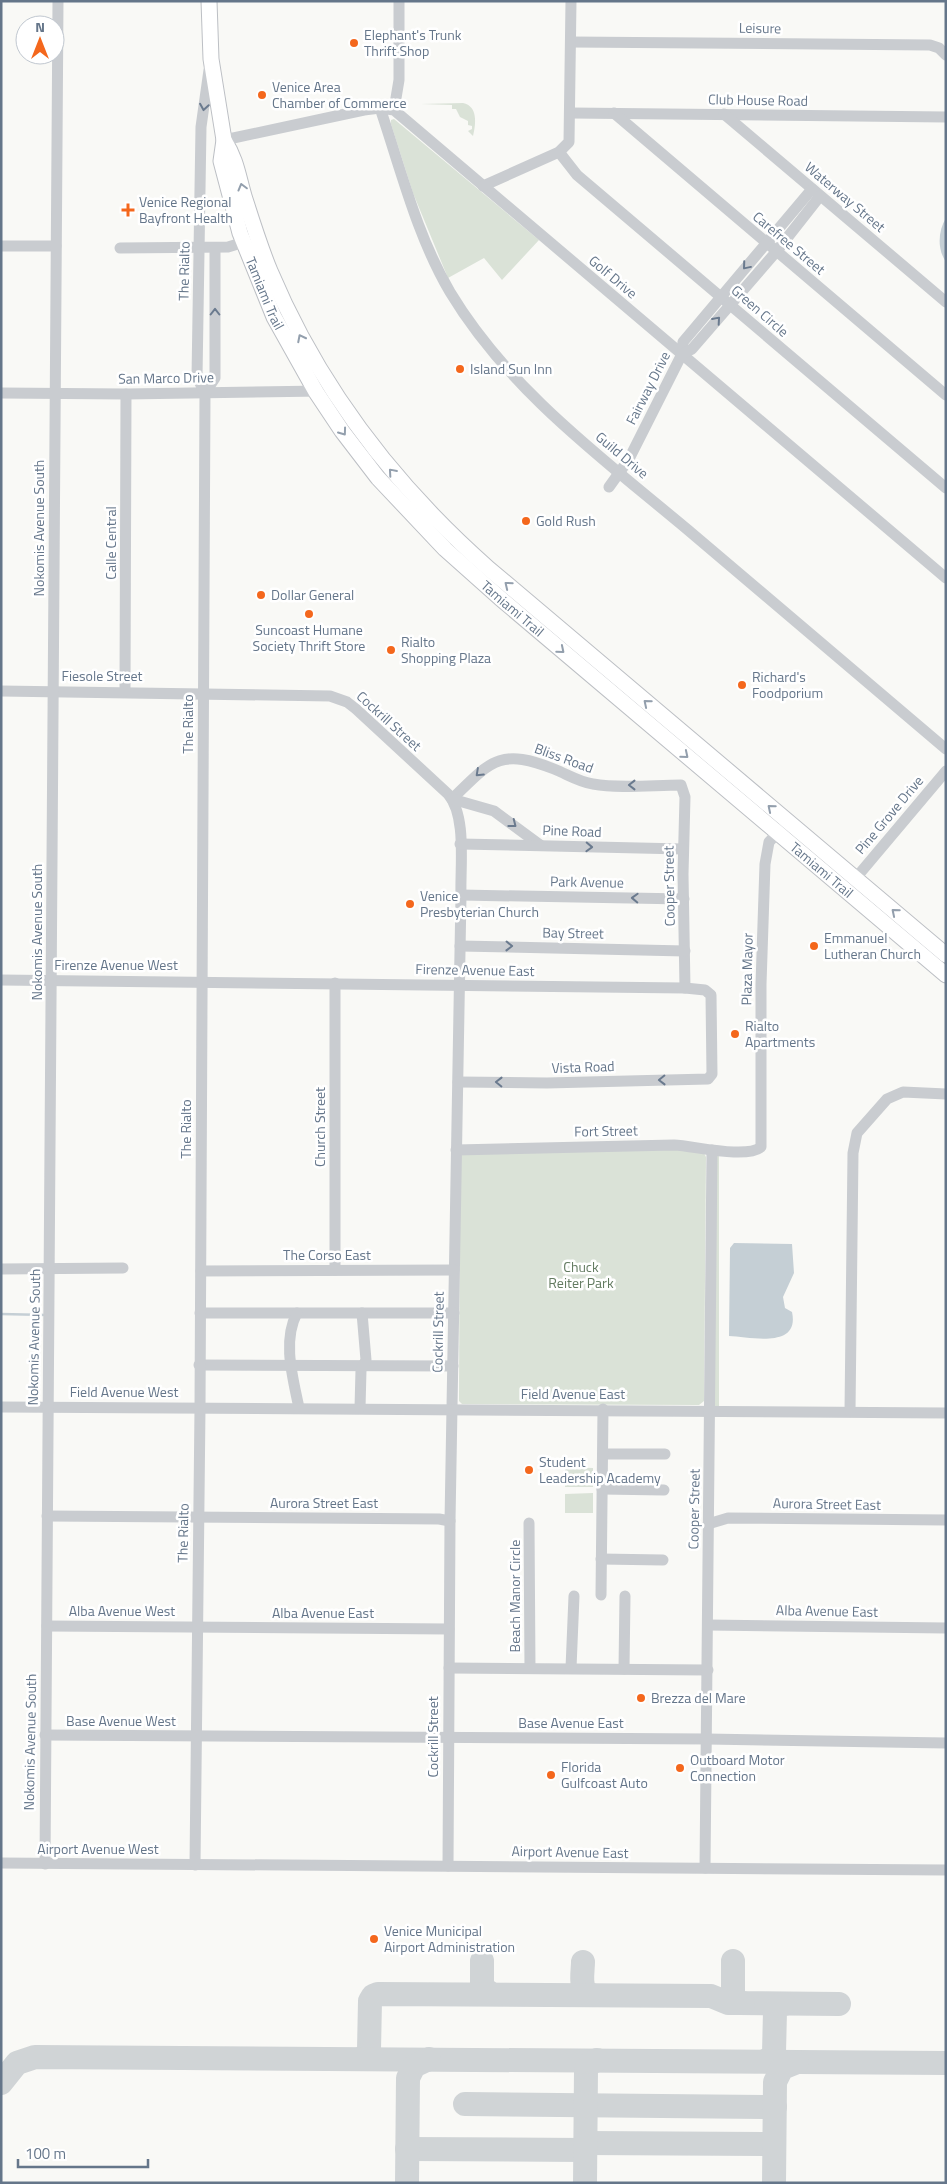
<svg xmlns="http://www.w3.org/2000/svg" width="947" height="2184" viewBox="0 0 947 2184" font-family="'Titillium Web',sans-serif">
<rect width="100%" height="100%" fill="#f9f9f6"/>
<g fill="#dae2d7">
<path d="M 463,103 C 478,106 476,124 473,136 L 468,131 L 472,129 L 472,126 L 468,125 L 468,121 L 460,117 L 456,109 L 452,109 L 452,105 L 421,104 Z"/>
<path d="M 394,119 L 539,240 L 502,280 L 484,258 L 448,278 L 413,193 L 391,124 L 391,120 Z"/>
<path d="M 686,1149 L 704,1153 L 706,1157 L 704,1401 L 699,1405 L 462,1404 L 459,1401 L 460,1157 L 462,1154 Z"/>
<path d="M 719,1153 L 719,1412 L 699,1409 L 707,1404 L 710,1158 Z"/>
<path d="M 565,1467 L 593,1468 L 593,1487 L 565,1487 Z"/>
<path d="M 593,1493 L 593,1513 L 565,1513 L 565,1494 Z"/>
</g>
<g fill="#c5cfd5">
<path d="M 946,218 L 946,262 C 937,249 938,231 946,218 Z"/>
<path d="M 734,1243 L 792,1244 L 794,1273 L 783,1297 L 785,1308 L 792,1312 C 800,1349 751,1337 729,1336 L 730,1248 Z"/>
</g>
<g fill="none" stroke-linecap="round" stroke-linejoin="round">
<path stroke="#c5cfd5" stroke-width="2.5" d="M 1,1314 L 46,1315"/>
<g stroke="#d0d4d6" stroke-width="24">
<path d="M 482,1961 L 482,1987 L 491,1994"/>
<path d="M 733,1961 L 733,1995 L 739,2003 L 839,2004"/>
<path d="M 583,1962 C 583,1973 578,1991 592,1995"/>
<path d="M 360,2059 L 366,2056 L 369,2050 L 370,2001 L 373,1996 L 378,1994 L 711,1996 L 728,2003 L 743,2003"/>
<path d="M 765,2061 L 771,2058 L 774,2053 L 775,2011 L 779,2005 L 784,2004"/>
<path d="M 1,2083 L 17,2063 L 35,2057 L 946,2063"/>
<path d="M 465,2104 L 775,2107"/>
<path d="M 585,2143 L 774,2144"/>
<path d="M 407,2149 L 585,2150"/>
<path d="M 407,2183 L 408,2078 L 414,2066 L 429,2059"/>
<path d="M 585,2183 L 586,2070 L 589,2064 L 597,2060"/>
<path d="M 774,2183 L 775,2082 L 782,2068 L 797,2062"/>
</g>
<g stroke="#bcbfc4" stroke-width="17">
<g id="major">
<path id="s1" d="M 209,1 L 211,59 L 224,140 L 221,161 L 240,233 L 274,317 L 316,392 L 342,431 L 378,478 L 445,549 L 500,598 L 946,975"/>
<path d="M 224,140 C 236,159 238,175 244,196 C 252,221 260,247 270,271 C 319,388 394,485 488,568 L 946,955"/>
</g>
</g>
<g stroke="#c9ccd0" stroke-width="11">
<path d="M 571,42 L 930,45 L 939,48 L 946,55"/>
<path d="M 380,108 C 401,170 417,236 450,292 C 509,390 602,458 688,530 C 774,603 860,676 946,749"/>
<path d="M 394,110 L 399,80 L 399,1"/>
<path d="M 571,113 L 946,117"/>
<path d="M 614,113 L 946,395"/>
<path d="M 724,114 L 946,302"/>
<path d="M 224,140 L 364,110 L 380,108 L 394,110 L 946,578"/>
<path d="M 559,152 L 577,175 L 946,488"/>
<path d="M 483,186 L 559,152 L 569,142 L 571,1"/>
<path d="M 1,246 L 56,246"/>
<path d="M 120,248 L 228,247 L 251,240"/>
<path d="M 682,354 L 683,342 L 812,189"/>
<path d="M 1,393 L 126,394 L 322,391"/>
<path d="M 205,393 L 215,378 L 215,248"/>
<path d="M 609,487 L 629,459 L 682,354 L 692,349 L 776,252 L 820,196"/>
<path d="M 1,691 L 330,696 L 347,702 L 356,709 L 448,794 C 467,816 460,866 461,895 L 450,1521 L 448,1866"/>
<path d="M 125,691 L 126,394"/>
<path d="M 452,799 C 490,762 499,747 554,769 C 567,774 579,782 593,784 C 619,789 654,785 681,785 L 685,797 L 683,874 L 685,988"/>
<path d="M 452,799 L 494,811 L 540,845"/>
<path d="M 460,844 L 683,849"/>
<path d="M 855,879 L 946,771"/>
<path d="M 461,895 L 684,899"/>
<path d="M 460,946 L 685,951"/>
<path d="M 1,980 L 685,988 L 705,990 L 711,995 L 712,1074 L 708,1079 L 547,1083 L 458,1082"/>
<path d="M 456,1150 L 674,1145 C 695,1146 746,1159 761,1147 L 761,984 L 765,864 L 769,842 L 782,828"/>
<path d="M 1,1269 L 123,1268"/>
<path d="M 335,1270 L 335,983"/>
<path d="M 201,1271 L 454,1270"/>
<path d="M 200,1313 L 454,1313"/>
<path d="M 297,1313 C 282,1341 293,1378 299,1408"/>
<path d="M 199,1365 L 453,1366"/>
<path d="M 1,1407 L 946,1413"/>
<path d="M 360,1408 L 361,1370 L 366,1360 L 362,1313"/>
<path d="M 850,1411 L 853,1153 L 857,1133 L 887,1099 L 903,1092 L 946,1094"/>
<path d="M 603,1454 L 665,1454"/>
<path d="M 602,1489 L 664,1490"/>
<path d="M 47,1516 L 439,1519 L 450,1521"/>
<path d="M 529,1523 L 530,1668"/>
<path d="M 708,1524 L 728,1518 L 946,1520"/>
<path d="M 601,1559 L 663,1560"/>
<path d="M 601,1595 L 603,1409"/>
<path d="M 708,1625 L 946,1628"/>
<path d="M 47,1626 L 449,1629"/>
<path d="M 449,1668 L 708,1670"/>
<path d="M 571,1668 L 574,1596"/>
<path d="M 624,1669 L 625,1596"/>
<path d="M 45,1735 L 707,1739 L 946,1743"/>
<path d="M 1,1863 L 946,1870"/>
<path d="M 45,1864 L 58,1"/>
<path d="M 195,1865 L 200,1408 L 205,393 L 197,377 L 201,127 L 209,70"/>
<path d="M 705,1868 L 712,1150"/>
</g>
<use href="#major" stroke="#fff" stroke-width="15"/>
</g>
<defs><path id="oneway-chevron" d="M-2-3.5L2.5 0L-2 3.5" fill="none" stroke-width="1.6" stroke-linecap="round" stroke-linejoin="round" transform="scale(1.25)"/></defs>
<g stroke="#6a7a8e">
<use href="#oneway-chevron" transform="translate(204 107) rotate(99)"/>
<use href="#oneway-chevron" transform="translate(746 266) rotate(130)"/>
<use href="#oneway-chevron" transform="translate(215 312) rotate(-90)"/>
<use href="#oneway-chevron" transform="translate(717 320) rotate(-49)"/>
<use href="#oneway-chevron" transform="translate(479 773) rotate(137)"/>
<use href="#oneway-chevron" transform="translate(632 785) rotate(180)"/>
<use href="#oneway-chevron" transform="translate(513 824) rotate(38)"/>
<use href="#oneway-chevron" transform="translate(589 847) rotate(2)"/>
<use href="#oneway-chevron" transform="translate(635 898) rotate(-178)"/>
<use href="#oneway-chevron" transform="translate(509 946) rotate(1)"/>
<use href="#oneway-chevron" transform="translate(662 1080) rotate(179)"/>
<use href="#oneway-chevron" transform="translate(499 1082) rotate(-179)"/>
</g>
<g stroke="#939fad">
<use href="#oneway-chevron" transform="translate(242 187) rotate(-105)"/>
<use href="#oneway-chevron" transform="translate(301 338) rotate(-117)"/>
<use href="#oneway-chevron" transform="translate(343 432) rotate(54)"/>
<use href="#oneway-chevron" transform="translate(392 472) rotate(-131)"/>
<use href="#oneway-chevron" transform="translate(508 585) rotate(-141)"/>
<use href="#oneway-chevron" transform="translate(561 650) rotate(40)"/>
<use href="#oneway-chevron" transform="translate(647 703) rotate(-140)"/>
<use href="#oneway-chevron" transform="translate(685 755) rotate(40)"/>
<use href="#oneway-chevron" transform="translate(771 808) rotate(-140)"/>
<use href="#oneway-chevron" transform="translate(895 912) rotate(-140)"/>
</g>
<g fill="#f4671c" stroke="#fff" stroke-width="2">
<circle cx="354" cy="43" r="5"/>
<circle cx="262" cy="95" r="5"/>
<path d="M125.5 202.5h5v5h5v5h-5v5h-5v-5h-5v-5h5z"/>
<circle cx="460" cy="369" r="5"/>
<circle cx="526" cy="521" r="5"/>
<circle cx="261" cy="595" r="5"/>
<circle cx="309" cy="614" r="5"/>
<circle cx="391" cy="650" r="5"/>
<circle cx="742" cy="685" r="5"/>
<circle cx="410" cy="904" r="5"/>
<circle cx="814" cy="946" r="5"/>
<circle cx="735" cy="1034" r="5"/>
<circle cx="529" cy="1470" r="5"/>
<circle cx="641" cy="1698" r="5"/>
<circle cx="680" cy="1768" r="5"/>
<circle cx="551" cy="1775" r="5"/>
<circle cx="374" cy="1939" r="5"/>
</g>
<g text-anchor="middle" stroke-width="5" stroke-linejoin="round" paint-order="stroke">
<g font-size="14" fill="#65768a" stroke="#fff">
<text transform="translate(760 28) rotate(1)" y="5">Leisure</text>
<text transform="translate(758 100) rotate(1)" y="5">Club House Road</text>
<text transform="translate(845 197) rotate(40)" y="5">Waterway Street</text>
<text transform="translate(789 243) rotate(40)" y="5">Carefree Street</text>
<text transform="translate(184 271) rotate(-89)" y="5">The Rialto</text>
<text transform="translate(613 277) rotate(40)" y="5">Golf Drive</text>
<text dy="5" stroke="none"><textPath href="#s1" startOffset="301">Tamiami Trail</textPath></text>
<text transform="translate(760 311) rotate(41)" y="5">Green Circle</text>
<text transform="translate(166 378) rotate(-1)" y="5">San Marco Drive</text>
<text transform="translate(648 388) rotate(-63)" y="5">Fairway Drive</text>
<text transform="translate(622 455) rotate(40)" y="5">Guild Drive</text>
<text transform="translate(39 528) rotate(-90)" y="5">Nokomis Avenue South</text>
<text transform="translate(111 543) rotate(-90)" y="5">Calle Central</text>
<text dy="5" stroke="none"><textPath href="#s1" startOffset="706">Tamiami Trail</textPath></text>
<text x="102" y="681">Fiesole Street</text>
<text transform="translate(389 721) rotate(42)" y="5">Cockrill Street</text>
<text transform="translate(188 724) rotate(-90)" y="5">The Rialto</text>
<text transform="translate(564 758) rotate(20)" y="5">Bliss Road</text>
<text transform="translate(889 815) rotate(-50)" y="5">Pine Grove Drive</text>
<text transform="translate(572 831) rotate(2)" y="5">Pine Road</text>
<text dy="5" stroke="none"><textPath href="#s1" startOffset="1111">Tamiami Trail</textPath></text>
<text transform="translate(587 882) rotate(1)" y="5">Park Avenue</text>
<text transform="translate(669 886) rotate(-91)" y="5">Cooper Street</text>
<text transform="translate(37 932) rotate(-90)" y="5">Nokomis Avenue South</text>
<text transform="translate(573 933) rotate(1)" y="5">Bay Street</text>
<text x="116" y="970">Firenze Avenue West</text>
<text transform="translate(747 969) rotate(-89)" y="5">Plaza Mayor</text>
<text transform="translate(475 970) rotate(1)" y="5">Firenze Avenue East</text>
<text transform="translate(583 1067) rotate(-2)" y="5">Vista Road</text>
<text transform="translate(320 1127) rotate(-90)" y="5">Church Street</text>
<text transform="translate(186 1129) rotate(-90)" y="5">The Rialto</text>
<text transform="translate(606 1131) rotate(-1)" y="5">Fort Street</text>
<text x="327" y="1260">The Corso East</text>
<text transform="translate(438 1332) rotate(-89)" y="5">Cockrill Street</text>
<text transform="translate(34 1337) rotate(-89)" y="5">Nokomis Avenue South</text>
<text x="124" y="1397">Field Avenue West</text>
<text x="573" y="1399">Field Avenue East</text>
<text x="324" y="1508">Aurora Street East</text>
<text transform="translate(827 1504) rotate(1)" y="5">Aurora Street East</text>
<text transform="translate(694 1509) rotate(-89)" y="5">Cooper Street</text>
<text transform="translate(183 1533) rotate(-89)" y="5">The Rialto</text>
<text transform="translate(515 1596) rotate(-90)" y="5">Beach Manor Circle</text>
<text x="122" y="1616">Alba Avenue West</text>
<text transform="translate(827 1611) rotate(1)" y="5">Alba Avenue East</text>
<text x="323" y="1618">Alba Avenue East</text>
<text x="121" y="1726">Base Avenue West</text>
<text x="571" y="1728">Base Avenue East</text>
<text transform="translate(433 1737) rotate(-90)" y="5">Cockrill Street</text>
<text transform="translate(30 1742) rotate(-89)" y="5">Nokomis Avenue South</text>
<text x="98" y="1854">Airport Avenue West</text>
<text transform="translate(570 1852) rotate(1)" y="5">Airport Avenue East</text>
</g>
<g font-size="14" fill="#65768a" stroke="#fff" text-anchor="start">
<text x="364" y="40">Elephant's Trunk<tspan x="364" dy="16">Thrift Shop</tspan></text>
<text x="272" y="92">Venice Area<tspan x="272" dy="16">Chamber of Commerce</tspan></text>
<text x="139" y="207">Venice Regional<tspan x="139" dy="16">Bayfront Health</tspan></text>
<text x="470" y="374">Island Sun Inn</text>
<text x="536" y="526">Gold Rush</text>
<text x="271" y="600">Dollar General</text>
<text x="309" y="635" text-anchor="middle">Suncoast Humane<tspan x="309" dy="16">Society Thrift Store</tspan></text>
<text x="401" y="647">Rialto<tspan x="401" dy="16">Shopping Plaza</tspan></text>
<text x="752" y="682">Richard's<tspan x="752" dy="16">Foodporium</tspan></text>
<text x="420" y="901">Venice<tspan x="420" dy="16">Presbyterian Church</tspan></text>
<text x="824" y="943">Emmanuel<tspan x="824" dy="16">Lutheran Church</tspan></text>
<text x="745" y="1031">Rialto<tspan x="745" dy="16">Apartments</tspan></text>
<text x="539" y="1467">Student<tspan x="539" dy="16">Leadership Academy</tspan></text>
<text x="651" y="1703">Brezza del Mare</text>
<text x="690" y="1765">Outboard Motor<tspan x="690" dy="16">Connection</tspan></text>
<text x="561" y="1772">Florida<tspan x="561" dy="16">Gulfcoast Auto</tspan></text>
<text x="384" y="1936">Venice Municipal<tspan x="384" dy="16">Airport Administration</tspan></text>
</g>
<g font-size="14" fill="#637b61" stroke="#fff">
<text x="581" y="1272">Chuck<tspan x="581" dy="16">Reiter Park</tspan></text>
</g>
</g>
<rect width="947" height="2184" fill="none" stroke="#65768a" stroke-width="5"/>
<g transform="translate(40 40)"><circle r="24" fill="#ffffff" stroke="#c1c8d0"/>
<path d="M0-4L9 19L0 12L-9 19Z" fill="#f4671c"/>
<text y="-8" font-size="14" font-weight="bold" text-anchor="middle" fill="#65768a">N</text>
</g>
<path d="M18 2159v8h130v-8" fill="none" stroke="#65768a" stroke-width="2.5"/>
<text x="25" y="2159" font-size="15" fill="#65768a" stroke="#ffffff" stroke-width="4" paint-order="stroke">100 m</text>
</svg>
